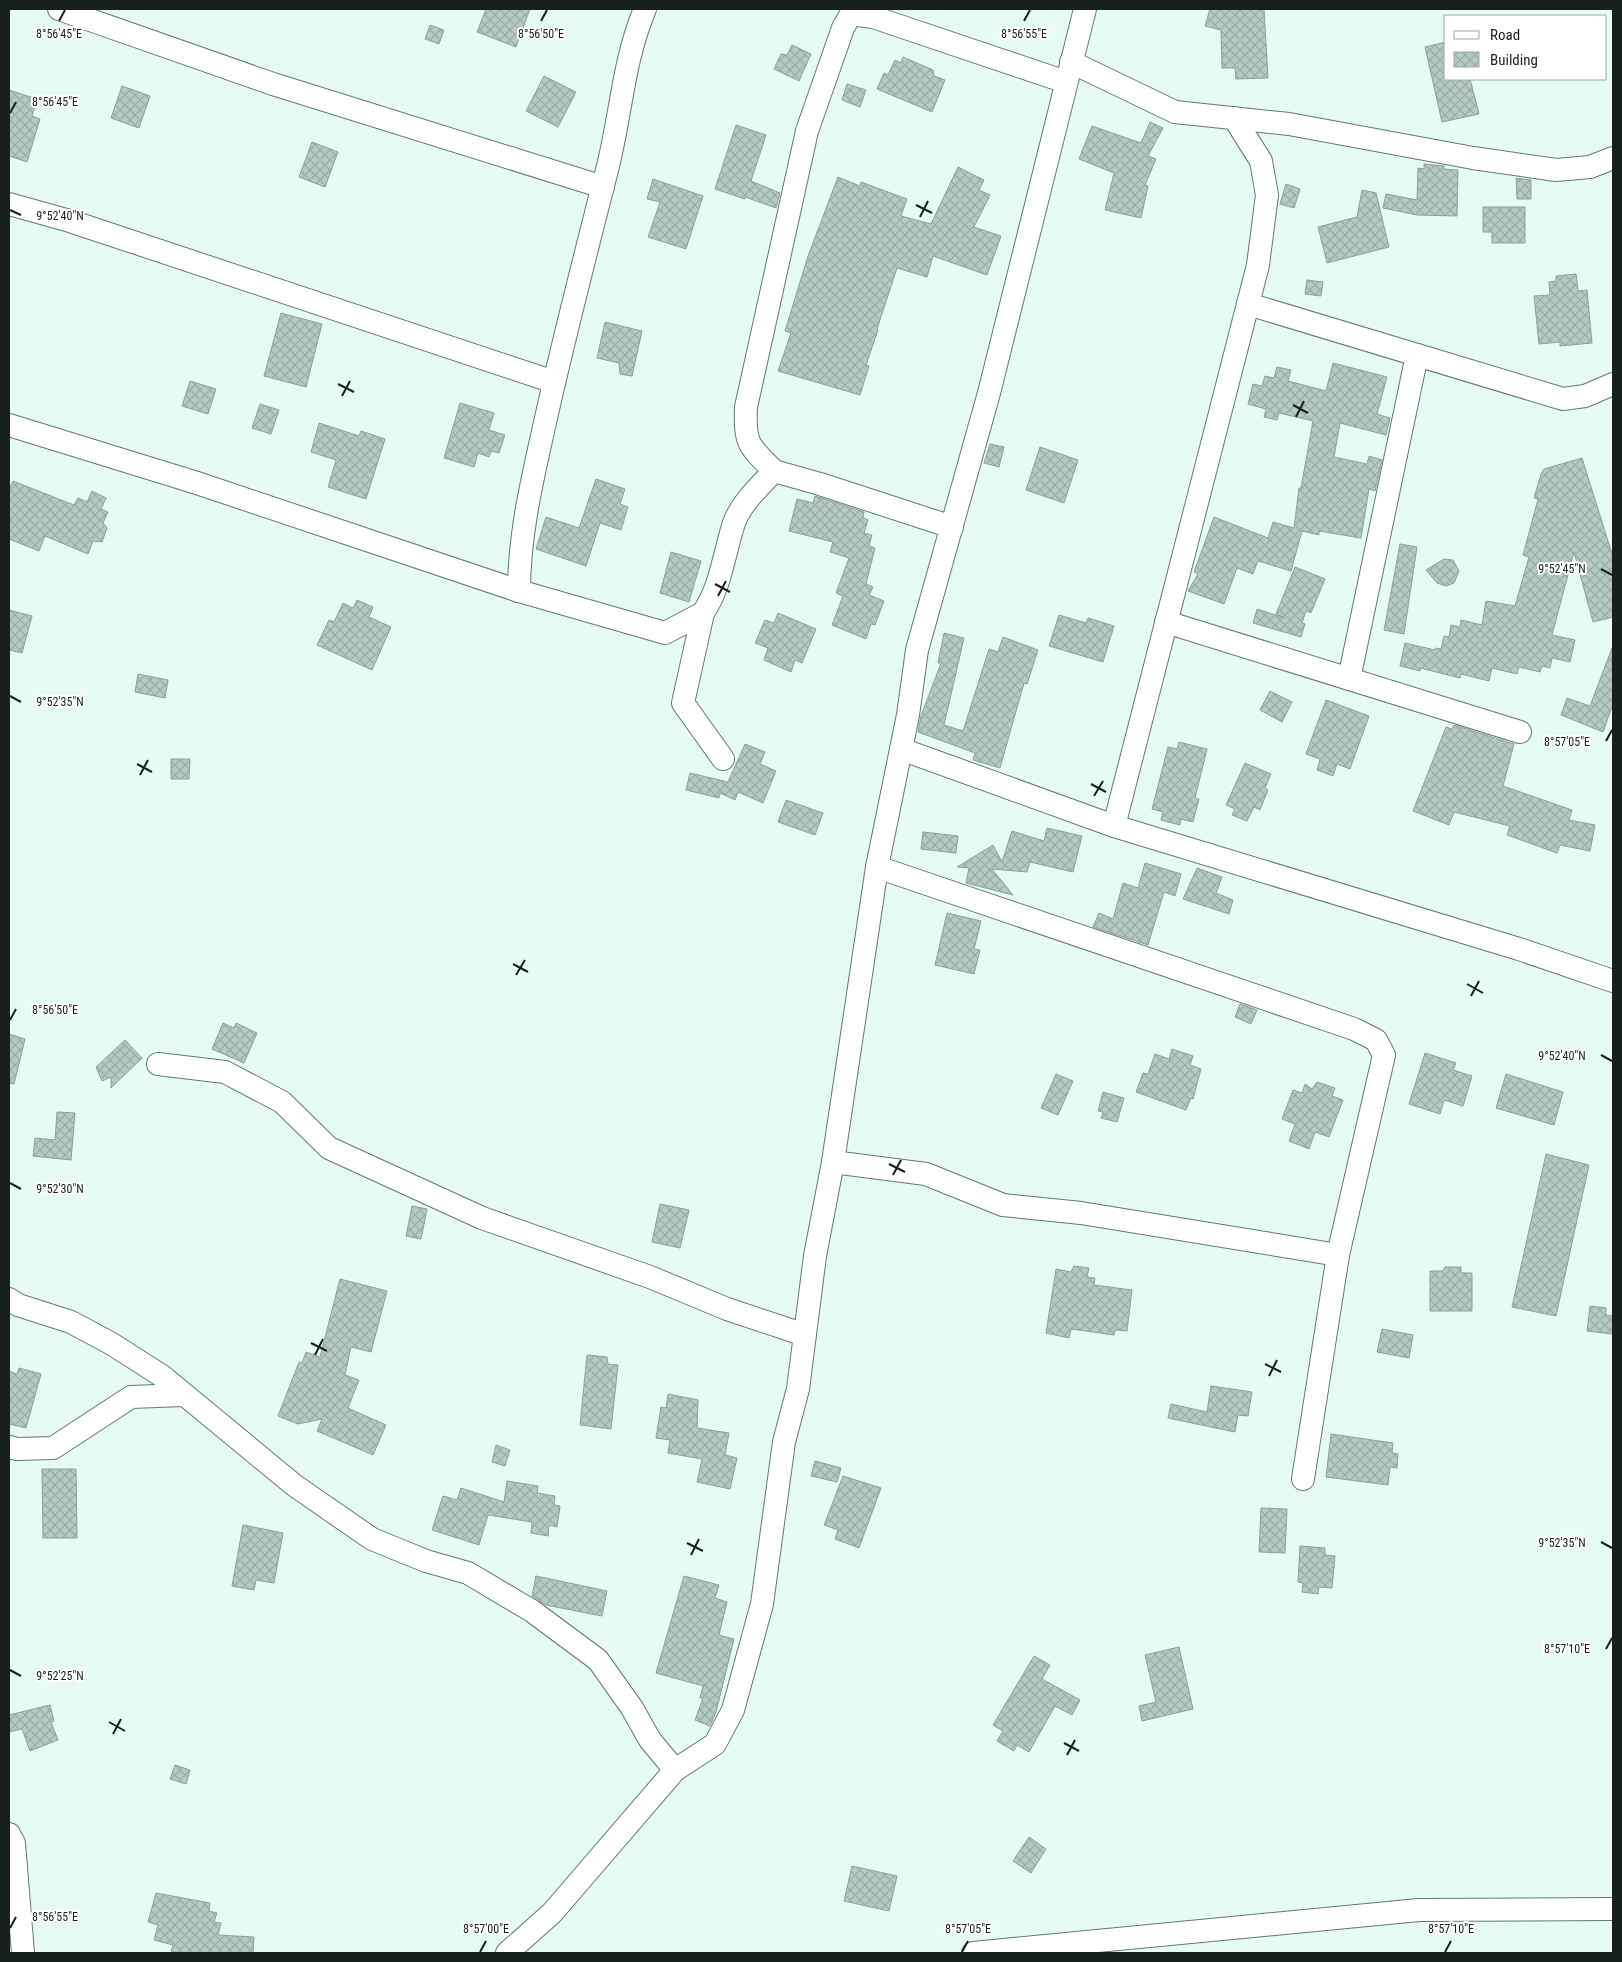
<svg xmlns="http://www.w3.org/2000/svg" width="1622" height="1962" viewBox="0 0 1622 1962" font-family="'Roboto Condensed',sans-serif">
<defs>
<pattern id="building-cross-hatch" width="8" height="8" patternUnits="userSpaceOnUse" patternTransform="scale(1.25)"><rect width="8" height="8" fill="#b5cbc2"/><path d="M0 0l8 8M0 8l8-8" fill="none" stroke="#9baea6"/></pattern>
</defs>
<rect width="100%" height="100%" fill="#e6fcf3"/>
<g fill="url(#building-cross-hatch)" stroke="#8ba098">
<path d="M 486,9 L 530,9 L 516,47 L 477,32 Z"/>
<path d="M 1210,9 L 1264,9 L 1268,78 L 1236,79 L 1235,68 L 1222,68 L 1221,30 L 1205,26 Z"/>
<path d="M 430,25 L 444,30 L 439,44 L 425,39 Z"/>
<path d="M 1446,42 L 1446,79 L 1470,79 L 1479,114 L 1442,122 L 1425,47 Z"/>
<path d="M 792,45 L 811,54 L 799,81 L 774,69 L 781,54 L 787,55 Z"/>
<path d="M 903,57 L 933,70 L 934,76 L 945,80 L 932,112 L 877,89 L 884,73 L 888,75 L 895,60 L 901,63 Z"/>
<path d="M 544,76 L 576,92 L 558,127 L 526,111 Z"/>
<path d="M 847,84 L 866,90 L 860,107 L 842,100 Z"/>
<path d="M 122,86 L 150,96 L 139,128 L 111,118 Z"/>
<path d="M 9,90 L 37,99 L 32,116 L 40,119 L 27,162 L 9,156 Z"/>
<path d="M 1150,122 L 1163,128 L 1148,156 L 1156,159 L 1145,185 L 1148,186 L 1141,218 L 1105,210 L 1114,173 L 1079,159 L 1092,126 L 1141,143 Z"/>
<path d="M 736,125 L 766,135 L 751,181 L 780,193 L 776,208 L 745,197 L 745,199 L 715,189 Z"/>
<path d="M 312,142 L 338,152 L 325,187 L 299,177 Z"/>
<path d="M 1424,164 L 1444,166 L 1444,169 L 1458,170 L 1457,216 L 1417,215 L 1383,208 L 1386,194 L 1417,200 L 1418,168 L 1424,169 Z"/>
<path d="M 958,167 L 984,180 L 979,190 L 990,195 L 974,227 L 1001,236 L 987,275 L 933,256 L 927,277 L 897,268 L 877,329 L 878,330 L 866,365 L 869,366 L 860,395 L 778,371 L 791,333 L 785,331 L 808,256 L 838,177 L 860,186 L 861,182 L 907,199 L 901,216 L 931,224 Z"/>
<path d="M 1516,178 L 1531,180 L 1531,199 L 1517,199 Z"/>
<path d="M 653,179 L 703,196 L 686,249 L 648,237 L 660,202 L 647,199 Z"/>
<path d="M 1286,184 L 1300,189 L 1294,208 L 1280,204 Z"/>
<path d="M 1362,190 L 1376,193 L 1389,247 L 1327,263 L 1318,227 L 1357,217 Z"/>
<path d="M 1483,207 L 1525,207 L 1525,243 L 1492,243 L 1492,232 L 1483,232 Z"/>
<path d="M 1576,274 L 1578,291 L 1587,290 L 1592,343 L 1560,346 L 1560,342 L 1539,344 L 1534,296 L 1550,295 L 1549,282 L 1556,281 L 1556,276 Z"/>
<path d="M 1307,280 L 1323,282 L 1321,296 L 1305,294 Z"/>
<path d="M 281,313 L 322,324 L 306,387 L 264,376 Z"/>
<path d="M 605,322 L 642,331 L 632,376 L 620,374 L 619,363 L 597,358 Z"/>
<path d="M 1333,363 L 1387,377 L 1377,414 L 1390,418 L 1386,435 L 1340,423 L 1334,457 L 1367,464 L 1369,456 L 1382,460 L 1375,491 L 1369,489 L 1361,538 L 1319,531 L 1319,535 L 1302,531 L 1291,571 L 1258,561 L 1253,574 L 1237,568 L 1224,604 L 1188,591 L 1198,574 L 1194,572 L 1214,517 L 1268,538 L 1273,522 L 1294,528 L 1299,488 L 1301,488 L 1313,421 L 1279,413 L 1277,420 L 1264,417 L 1266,409 L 1248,404 L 1253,384 L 1262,386 L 1265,376 L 1274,378 L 1277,367 L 1291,370 L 1288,381 L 1326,391 Z"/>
<path d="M 190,381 L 216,389 L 208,414 L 182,406 Z"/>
<path d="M 460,403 L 494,413 L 489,430 L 505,435 L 499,453 L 491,451 L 489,457 L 478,453 L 474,467 L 444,458 Z"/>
<path d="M 260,404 L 279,410 L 271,434 L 252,428 Z"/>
<path d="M 319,423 L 359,436 L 361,431 L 385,439 L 366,499 L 328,487 L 336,460 L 311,452 Z"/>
<path d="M 990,444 L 1004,447 L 999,467 L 984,463 Z"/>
<path d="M 1040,447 L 1078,460 L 1064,503 L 1026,490 Z"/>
<path d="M 1582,458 L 1613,557 L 1613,617 L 1593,622 L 1574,552 L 1552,635 L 1575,640 L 1570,662 L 1552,658 L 1550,668 L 1542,666 L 1540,672 L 1519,667 L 1517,674 L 1492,668 L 1489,681 L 1461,674 L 1460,678 L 1420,668 L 1420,671 L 1400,666 L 1405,643 L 1435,650 L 1436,648 L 1441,649 L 1444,636 L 1449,637 L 1451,625 L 1460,627 L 1461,620 L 1482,625 L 1486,601 L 1515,606 L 1529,557 L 1523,555 L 1538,499 L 1534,498 L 1541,474 L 1544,469 Z"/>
<path d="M 596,479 L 625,489 L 620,504 L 628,507 L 621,530 L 600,523 L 586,566 L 536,549 L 546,517 L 579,528 Z"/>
<path d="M 13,481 L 74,505 L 78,498 L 87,502 L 92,491 L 106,498 L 101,509 L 108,512 L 103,523 L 107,528 L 102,542 L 93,541 L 88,554 L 45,536 L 39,551 L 9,539 L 9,490 Z"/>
<path d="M 815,496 L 864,512 L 863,518 L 868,520 L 864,533 L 872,535 L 869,546 L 875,548 L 866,584 L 873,587 L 869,595 L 884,601 L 875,625 L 871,624 L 866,639 L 832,625 L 843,596 L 836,593 L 849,558 L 830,552 L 833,542 L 789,531 L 797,499 L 813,503 Z"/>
<path d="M 1400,544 L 1417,547 L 1404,634 L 1384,630 Z"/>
<path d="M 671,552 L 701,561 L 689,602 L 660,593 Z"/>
<path d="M 1444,559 L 1453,560 L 1459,571 L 1454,583 L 1446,586 L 1437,583 L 1426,570 Z"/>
<path d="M 1295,567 L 1325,579 L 1311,613 L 1306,611 L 1302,623 L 1305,624 L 1301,637 L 1253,623 L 1257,609 L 1285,618 L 1276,614 Z"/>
<path d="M 357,600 L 373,607 L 369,617 L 391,627 L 372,670 L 317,645 L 329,620 L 334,622 L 343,603 L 353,608 Z"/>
<path d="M 9,610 L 32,616 L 22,653 L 9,650 Z"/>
<path d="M 778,613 L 816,629 L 802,663 L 795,660 L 791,672 L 764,660 L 768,648 L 755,643 L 765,620 L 774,623 Z"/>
<path d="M 1059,615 L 1086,623 L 1088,618 L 1114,626 L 1103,662 L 1049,646 Z"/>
<path d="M 944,633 L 964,638 L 944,725 L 963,731 L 989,649 L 998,652 L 1003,637 L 1038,650 L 1027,684 L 1024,683 L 1000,768 L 973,760 L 975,753 L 918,732 L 921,716 L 941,663 L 938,663 Z"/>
<path d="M 1612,648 L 1613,704 L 1603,732 L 1561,715 L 1567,698 L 1590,706 Z"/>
<path d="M 138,674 L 168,680 L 165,698 L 135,692 Z"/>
<path d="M 1270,691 L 1292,702 L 1282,722 L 1260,710 Z"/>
<path d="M 1326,700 L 1369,716 L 1350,769 L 1337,764 L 1333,776 L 1317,770 L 1320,759 L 1306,754 Z"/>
<path d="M 1454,725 L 1514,744 L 1503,786 L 1572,810 L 1569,820 L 1595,825 L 1590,851 L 1560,845 L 1557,853 L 1507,835 L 1510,826 L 1454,812 L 1449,825 L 1413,811 L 1446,727 L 1452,729 Z"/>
<path d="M 1179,742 L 1207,749 L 1195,798 L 1199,799 L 1193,822 L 1181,819 L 1180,825 L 1161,820 L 1163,812 L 1152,809 L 1168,747 L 1177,749 Z"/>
<path d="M 745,744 L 765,752 L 760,764 L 776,771 L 763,803 L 738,792 L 735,800 L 720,793 L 719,798 L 686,790 L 690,773 L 728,782 Z"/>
<path d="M 171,759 L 190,759 L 189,779 L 171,779 Z"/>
<path d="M 1245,763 L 1271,774 L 1265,788 L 1268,790 L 1260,810 L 1254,807 L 1247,821 L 1232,815 L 1235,809 L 1226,805 Z"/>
<path d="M 786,800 L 823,813 L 815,835 L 778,822 Z"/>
<path d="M 1047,828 L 1082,836 L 1073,872 L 1030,862 L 1027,872 L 992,869 L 1013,895 L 966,883 L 969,868 L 957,867 L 993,845 L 1002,862 L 1012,831 L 1044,841 Z"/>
<path d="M 923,832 L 958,836 L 956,853 L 921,849 Z"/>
<path d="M 1145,863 L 1181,874 L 1175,896 L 1164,892 L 1148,945 L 1093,927 L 1099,913 L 1113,919 L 1123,883 L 1138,888 Z"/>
<path d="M 1197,868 L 1222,877 L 1216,893 L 1233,900 L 1229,914 L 1183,899 Z"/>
<path d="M 947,913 L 981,921 L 974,949 L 980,950 L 974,974 L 935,965 Z"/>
<path d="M 1240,1004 L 1257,1010 L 1251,1024 L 1235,1017 Z"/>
<path d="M 223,1023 L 234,1028 L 236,1023 L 257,1033 L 244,1063 L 212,1049 Z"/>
<path d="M 9,1034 L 25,1039 L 14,1084 L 9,1083 Z"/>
<path d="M 125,1040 L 142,1058 L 111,1088 L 111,1077 L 102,1081 L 96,1067 Z"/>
<path d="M 1172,1049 L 1193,1056 L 1190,1065 L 1201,1069 L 1193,1099 L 1191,1098 L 1186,1110 L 1136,1092 L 1143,1073 L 1148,1074 L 1155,1054 L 1169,1059 Z"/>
<path d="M 1425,1053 L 1456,1063 L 1453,1070 L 1472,1076 L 1463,1106 L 1444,1100 L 1440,1114 L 1409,1104 Z"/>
<path d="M 1056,1074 L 1073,1081 L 1058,1115 L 1041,1108 Z"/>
<path d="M 1506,1074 L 1563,1092 L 1554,1125 L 1496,1108 Z"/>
<path d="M 1317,1082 L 1335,1088 L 1332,1096 L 1343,1100 L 1329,1137 L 1315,1132 L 1309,1149 L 1289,1141 L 1295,1124 L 1282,1119 L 1293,1090 L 1302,1093 L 1305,1084 L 1312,1089 Z"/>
<path d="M 1103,1092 L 1124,1098 L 1117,1122 L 1101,1118 L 1103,1112 L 1098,1111 Z"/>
<path d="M 57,1112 L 75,1113 L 71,1160 L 33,1156 L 35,1138 L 55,1140 Z"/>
<path d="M 1546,1154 L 1589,1165 L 1556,1316 L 1512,1307 Z"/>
<path d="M 660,1204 L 689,1210 L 680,1248 L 652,1242 Z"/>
<path d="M 412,1206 L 427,1209 L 421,1239 L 406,1236 Z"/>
<path d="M 1074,1266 L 1089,1268 L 1087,1277 L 1095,1278 L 1094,1285 L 1132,1290 L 1127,1331 L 1115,1330 L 1114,1335 L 1071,1329 L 1069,1338 L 1046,1333 L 1056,1269 L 1071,1272 Z"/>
<path d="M 1445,1267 L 1461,1267 L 1461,1273 L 1472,1273 L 1472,1311 L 1430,1311 L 1430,1271 L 1443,1271 Z"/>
<path d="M 340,1279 L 387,1291 L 371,1352 L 351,1347 L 345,1375 L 359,1380 L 348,1408 L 386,1425 L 373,1455 L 317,1431 L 322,1419 L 298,1424 L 278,1416 L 299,1362 L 302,1363 L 306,1352 L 320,1357 Z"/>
<path d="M 1590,1306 L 1606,1308 L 1606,1315 L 1613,1316 L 1613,1334 L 1587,1331 Z"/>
<path d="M 1382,1329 L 1413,1335 L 1409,1358 L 1377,1352 Z"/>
<path d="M 587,1355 L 607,1357 L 608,1364 L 618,1365 L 611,1429 L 580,1425 Z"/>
<path d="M 19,1368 L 41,1374 L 26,1428 L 9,1424 L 9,1371 L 17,1374 Z"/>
<path d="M 1211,1386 L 1252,1392 L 1248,1416 L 1238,1415 L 1235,1432 L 1168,1418 L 1171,1404 L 1207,1412 Z"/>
<path d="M 668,1394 L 698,1400 L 697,1428 L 729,1433 L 725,1455 L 737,1458 L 730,1489 L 697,1482 L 702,1459 L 668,1453 L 670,1440 L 656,1438 L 661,1407 L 666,1408 Z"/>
<path d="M 1331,1434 L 1393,1443 L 1392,1453 L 1398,1454 L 1397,1468 L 1390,1467 L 1388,1485 L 1326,1477 Z"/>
<path d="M 496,1445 L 510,1450 L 505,1466 L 492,1462 Z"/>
<path d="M 815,1461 L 841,1468 L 837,1482 L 811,1476 Z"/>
<path d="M 42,1469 L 76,1469 L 77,1538 L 43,1538 Z"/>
<path d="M 843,1476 L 881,1488 L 859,1548 L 835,1539 L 838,1530 L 824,1525 Z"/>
<path d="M 507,1481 L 538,1486 L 537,1493 L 555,1496 L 554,1505 L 560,1506 L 557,1527 L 549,1525 L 548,1536 L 531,1533 L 532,1522 L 488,1515 L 479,1545 L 432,1530 L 443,1496 L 457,1500 L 461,1488 L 504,1502 Z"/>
<path d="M 1261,1508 L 1287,1509 L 1285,1553 L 1259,1552 Z"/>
<path d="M 243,1525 L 283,1533 L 274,1583 L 256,1580 L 254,1590 L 232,1586 Z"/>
<path d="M 1300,1546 L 1325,1548 L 1325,1555 L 1335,1556 L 1332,1588 L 1319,1587 L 1318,1594 L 1302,1592 L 1303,1583 L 1298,1582 Z"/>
<path d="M 536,1576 L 607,1591 L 602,1616 L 546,1605 L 532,1596 Z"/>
<path d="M 684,1576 L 719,1585 L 715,1598 L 727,1602 L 719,1635 L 734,1639 L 716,1712 L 710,1726 L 695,1720 L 703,1698 L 700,1698 L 703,1686 L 656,1673 Z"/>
<path d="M 1179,1647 L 1193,1709 L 1142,1721 L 1139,1706 L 1156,1702 L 1145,1655 Z"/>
<path d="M 1034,1656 L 1050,1665 L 1042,1679 L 1080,1700 L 1072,1715 L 1055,1706 L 1029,1752 L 1017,1745 L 1014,1751 L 997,1741 L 1003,1731 L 993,1725 Z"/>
<path d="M 50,1705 L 54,1721 L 51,1722 L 58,1740 L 30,1751 L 22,1729 L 9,1732 L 9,1715 Z"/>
<path d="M 175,1765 L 190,1770 L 186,1784 L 170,1779 Z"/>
<path d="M 1029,1837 L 1046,1849 L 1031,1873 L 1013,1861 Z"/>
<path d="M 852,1866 L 897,1876 L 889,1911 L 844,1901 Z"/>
<path d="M 156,1893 L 210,1903 L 209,1911 L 217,1913 L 214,1922 L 221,1923 L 218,1935 L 254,1937 L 253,1953 L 181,1953 L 171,1951 L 173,1945 L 154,1940 L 158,1925 L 148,1922 Z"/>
</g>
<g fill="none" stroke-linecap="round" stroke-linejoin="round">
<g stroke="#647870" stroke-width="24">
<g id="street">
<path d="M 59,9 L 273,84 L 603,187"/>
<path d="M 1071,62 L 1175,112 L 1289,124 L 1473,158 L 1556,170 L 1590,167 L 1613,158"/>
<path d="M 9,204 L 70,221 L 554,382"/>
<path d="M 1248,304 L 1563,399 L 1585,396 L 1613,384"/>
<path d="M 9,425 L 197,483 L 519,591 L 665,633 L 703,613 L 683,703 L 723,759"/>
<path d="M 774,471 C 749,446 744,444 746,407 L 807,131 L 843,28 L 851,14 L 873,17 L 1066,82"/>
<path d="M 519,591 C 519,535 532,481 544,427 C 563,341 585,256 607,170 C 621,116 623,61 645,9"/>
<path d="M 703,613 C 721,587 724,553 734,523 C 741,503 760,486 774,471 L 820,484 L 952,527"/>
<path d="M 1166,622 L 1520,732"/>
<path d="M 1349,679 L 1417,355"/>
<path d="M 901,749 L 1114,826 L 1519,949 L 1613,981"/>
<path d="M 1114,826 L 1258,265 L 1267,195 L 1261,161 L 1234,118"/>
<path d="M 877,867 L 1354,1029 L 1376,1040 L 1384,1055 L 1338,1255 L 1303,1479"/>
<path d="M 158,1064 L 225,1072 L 282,1102 L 329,1148 L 482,1218 L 650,1277 L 727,1309 L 805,1335"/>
<path d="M 833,1162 L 926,1174 L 1003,1205 L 1081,1213 L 1338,1255"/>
<path d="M 9,1299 L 18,1305 L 71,1322 L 112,1344 L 162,1376 L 294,1485 L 372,1539 L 426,1561 L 468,1573 L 532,1611 L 598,1660 L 632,1708 L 650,1740 L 675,1770"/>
<path d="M 9,1447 L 17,1449 L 53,1448 L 131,1397 L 184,1395"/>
<path d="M 9,1834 L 14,1843 L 23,1953"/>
<path d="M 507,1953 L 552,1913 L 675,1770 L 715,1744 L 733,1710 L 762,1604 L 784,1442 L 798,1389 L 815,1256 L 833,1162 L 877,867 L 908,715 L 917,650 L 989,393 L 1085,9"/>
<path d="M 973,1953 L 1419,1910 L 1613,1909"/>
</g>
</g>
<use href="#street" stroke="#fff" stroke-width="22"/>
</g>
<path fill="none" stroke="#18201d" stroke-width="2" d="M 59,21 L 65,10M 541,21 L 547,10M 1024,21 L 1030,10M 10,113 L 16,102M 916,205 L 932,213M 10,210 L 21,215M 920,217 L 928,201M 338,384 L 354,392M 342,396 L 350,381M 1293,405 L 1308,413M 1296,417 L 1304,401M 1601,569 L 1612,575M 715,584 L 730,592M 718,596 L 726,581M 10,696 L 21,702M 1606,741 L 1612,730M 137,764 L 152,772M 140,775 L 148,760M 1091,784 L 1106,792M 1094,796 L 1103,781M 513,964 L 528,972M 516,975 L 525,960M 1467,984 L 1483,993M 1471,996 L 1479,981M 10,1020 L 16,1009M 1601,1055 L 1612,1061M 889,1164 L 905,1172M 893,1175 L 901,1160M 10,1183 L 21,1189M 311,1343 L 327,1351M 315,1355 L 323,1339M 1265,1364 L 1281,1372M 1269,1376 L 1277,1360M 1601,1542 L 1612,1548M 687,1543 L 703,1551M 691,1555 L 699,1539M 1606,1649 L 1612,1638M 10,1670 L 21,1676M 109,1722 L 125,1731M 113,1734 L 121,1719M 1064,1743 L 1079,1751M 1067,1755 L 1075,1740M 10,1928 L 16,1917M 480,1952 L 486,1941M 962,1952 L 968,1941M 1445,1952 L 1451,1941"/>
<g font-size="12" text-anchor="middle" fill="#18201d" stroke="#fff" stroke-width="4" stroke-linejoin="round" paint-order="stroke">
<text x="59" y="38">8°56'45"E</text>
<text x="541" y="38">8°56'50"E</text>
<text x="1024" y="38">8°56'55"E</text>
<text x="55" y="106">8°56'45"E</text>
<text x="60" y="220">9°52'40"N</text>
<text x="1562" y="573">9°52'45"N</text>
<text x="60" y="706">9°52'35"N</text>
<text x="1567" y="746">8°57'05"E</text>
<text x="55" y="1014">8°56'50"E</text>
<text x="1562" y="1060">9°52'40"N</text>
<text x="60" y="1193">9°52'30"N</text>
<text x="1562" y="1547">9°52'35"N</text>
<text x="1567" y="1653">8°57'10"E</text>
<text x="60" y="1680">9°52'25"N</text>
<text x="55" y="1921">8°56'55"E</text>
<text x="486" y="1933">8°57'00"E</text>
<text x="968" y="1933">8°57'05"E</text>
<text x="1451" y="1933">8°57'10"E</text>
</g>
<rect width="1622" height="1962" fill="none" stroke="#18201d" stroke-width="20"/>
<rect x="1444" y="15" width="162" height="65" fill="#ffffff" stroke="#a3a6a5"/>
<rect x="1454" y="31" width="25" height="8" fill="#ffffff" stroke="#a3a6a5"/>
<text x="1490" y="40" font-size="15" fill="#18201d">Road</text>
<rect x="1454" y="52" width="25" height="15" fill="url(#building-cross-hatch)" stroke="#a3a6a5"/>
<text x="1490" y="65" font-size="15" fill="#18201d">Building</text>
</svg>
